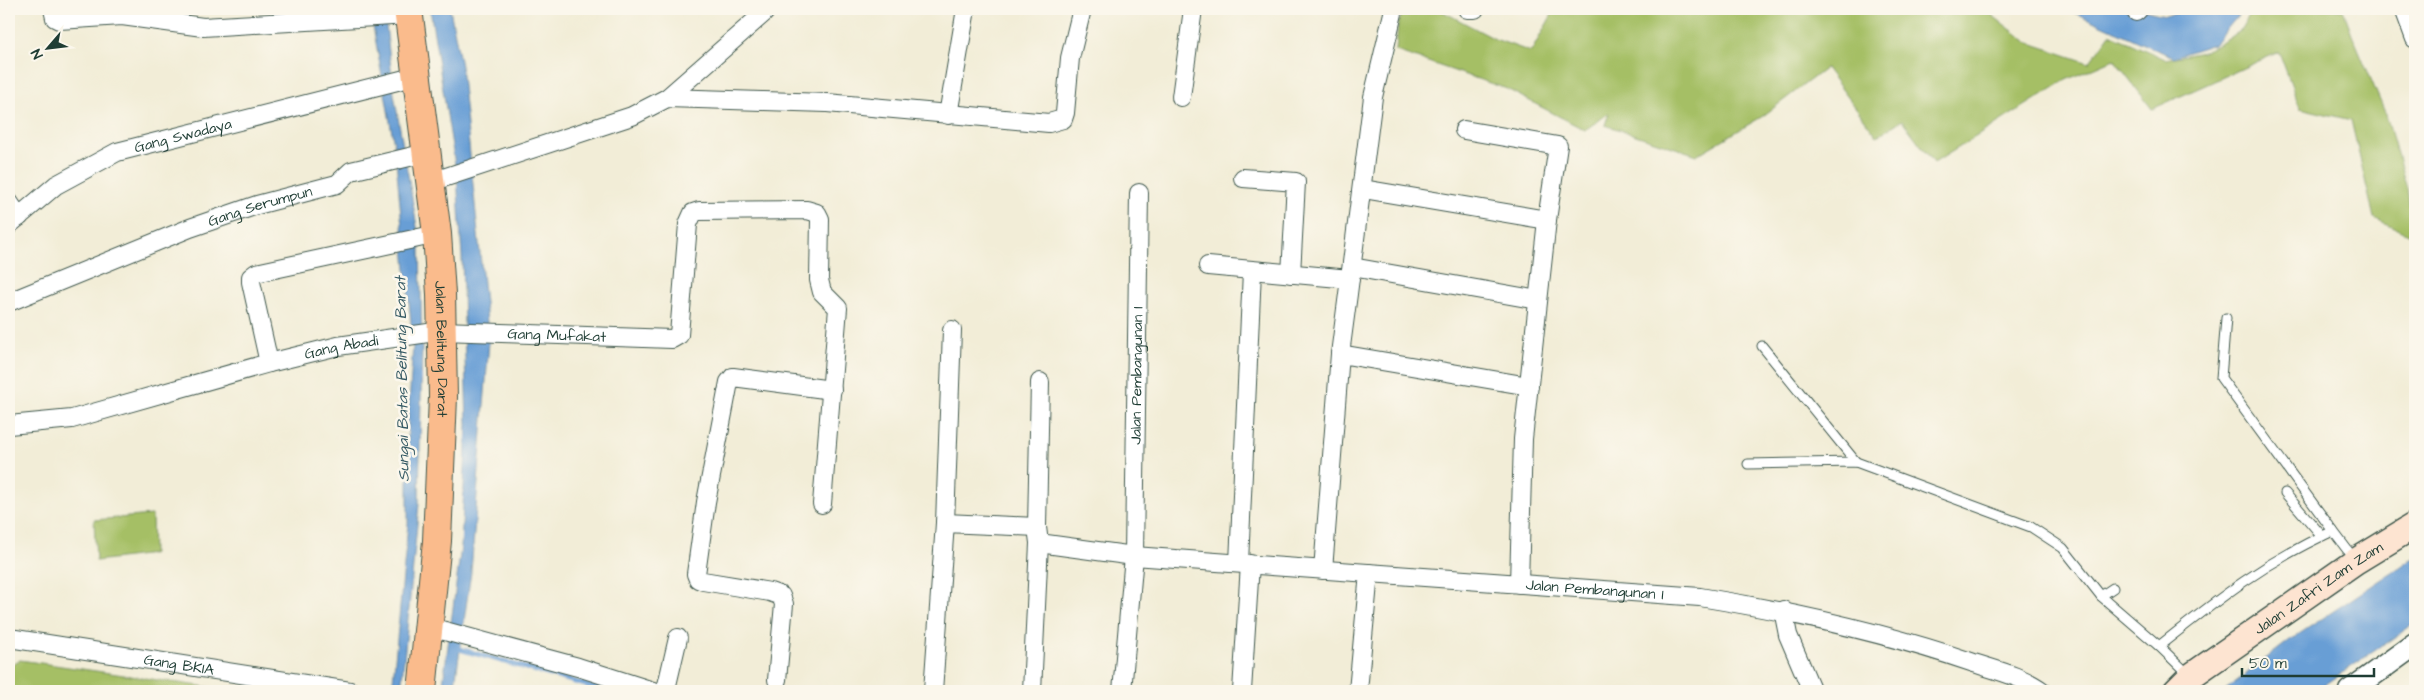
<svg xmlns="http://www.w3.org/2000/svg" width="2424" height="700" viewBox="0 0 2424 700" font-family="'Architects Daughter',sans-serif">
<rect width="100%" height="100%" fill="#fbf7ec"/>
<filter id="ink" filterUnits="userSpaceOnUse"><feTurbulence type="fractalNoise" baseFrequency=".02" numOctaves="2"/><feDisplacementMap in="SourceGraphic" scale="10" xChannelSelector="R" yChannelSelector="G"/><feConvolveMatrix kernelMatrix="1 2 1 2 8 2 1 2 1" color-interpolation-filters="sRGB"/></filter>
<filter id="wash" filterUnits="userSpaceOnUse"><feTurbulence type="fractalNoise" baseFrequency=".0096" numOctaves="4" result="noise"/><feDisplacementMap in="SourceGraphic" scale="20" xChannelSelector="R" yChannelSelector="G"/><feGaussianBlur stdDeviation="1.12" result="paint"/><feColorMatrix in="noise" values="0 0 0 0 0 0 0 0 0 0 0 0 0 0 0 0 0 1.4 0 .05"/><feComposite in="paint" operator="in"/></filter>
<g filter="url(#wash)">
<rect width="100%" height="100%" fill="#f2edd7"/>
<g fill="#a5bf65" stroke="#627e4c">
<path d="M 1405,9 L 1438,9 L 1495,39 L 1531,52 L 1555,9 L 1984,9 L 2027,42 L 2089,63 L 2110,34 L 2165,59 L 2203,52 L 2239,32 L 2253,9 L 2343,9 L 2352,34 L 2386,115 L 2407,189 L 2415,237 L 2374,218 L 2351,120 L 2300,108 L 2279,52 L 2152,109 L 2114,59 L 2066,80 L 1934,163 L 1902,120 L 1877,136 L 1826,68 L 1763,116 L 1697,155 L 1605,125 L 1609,113 L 1585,130 L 1507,89 L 1396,51 L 1398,23 Z"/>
<path d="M 152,515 L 153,554 L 96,561 L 94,520 Z"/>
<path d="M 20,660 L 234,691 L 9,691 L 9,667 Z"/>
</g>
<g fill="#689ed5" stroke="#446e84">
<path d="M 370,9 L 384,9 L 394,94 L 420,244 L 422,346 L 419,504 L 401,691 L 392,691 L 408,523 L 408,418 L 413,345 L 395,150 Z"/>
<path d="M 430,9 L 450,9 L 461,66 L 489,342 L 471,572 L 454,691 L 442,691 L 461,547 L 467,425 L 462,257 L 457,177 Z"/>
<path d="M 2066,9 C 2089,9 2114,6 2137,9 C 2155,11 2168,21 2186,9 L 2244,9 L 2214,44 L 2173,57 Z"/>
<path d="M 2415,557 L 2415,623 L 2316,691 L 2224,691 L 2290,640 Z"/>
</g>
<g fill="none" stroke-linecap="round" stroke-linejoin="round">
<path stroke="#689ed5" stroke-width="5" d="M 456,648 L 607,691"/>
</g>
</g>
<g filter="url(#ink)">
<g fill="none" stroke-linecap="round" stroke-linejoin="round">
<g stroke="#3f574c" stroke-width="11">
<g id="service">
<path d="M 2226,318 L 2221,378 L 2333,531"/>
<path d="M 1762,346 L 1856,462"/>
<path d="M 1748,464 L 1856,462 L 2031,527 L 2063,548 L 2101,596 L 2159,646"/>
<path d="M 2285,493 L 2322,536"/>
<path d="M 2101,596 L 2113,588"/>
<path d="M 2189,675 L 2159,646 C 2217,600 2264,562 2333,531 L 2355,560"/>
</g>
</g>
<g stroke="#3f574c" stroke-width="20">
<g id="minor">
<path d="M 53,9 L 55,18 L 59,20 L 122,16 L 203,27 L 409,15"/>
<path d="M 1467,9 L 1475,9"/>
<path d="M 2404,9 L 2415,39"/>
<path d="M 2136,12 L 2139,9"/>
<path d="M 1181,97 L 1193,9"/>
<path d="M 667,98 L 764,13"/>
<path d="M 948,115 L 966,9"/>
<path d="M 1464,130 L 1558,146 L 1547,220 L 1523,439 L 1519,584"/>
<path d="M 1243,178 L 1296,182 L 1291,274"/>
<path d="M 431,182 L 632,116 L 667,98 L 827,103 L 1049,123 L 1063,119 L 1065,113 L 1070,58 L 1082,9"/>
<path d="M 1363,189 L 1547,220"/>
<path d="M 9,202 L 19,217"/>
<path id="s1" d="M 9,225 L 56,185 L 117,152 L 417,76"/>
<path d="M 1208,266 L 1350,279"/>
<path d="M 1352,267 L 1538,300"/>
<path id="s2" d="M 9,302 L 190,228 L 257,205 L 337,184 L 351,171 L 426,153"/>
<path d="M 1340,354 L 1529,386"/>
<path id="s3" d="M 269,363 L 338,346 L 442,331 L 672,339 L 679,335 L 688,224 L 693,213 L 699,211 L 807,210 L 817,213 L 820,219 L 819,280 L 822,292 L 838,308 L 822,504"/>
<path d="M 9,425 L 72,419 L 269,363 L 251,282 L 251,277 L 256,273 L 437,234"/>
<path d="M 945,523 L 952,330"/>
<path id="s4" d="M 1039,543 L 1134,556 L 1700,597 C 1792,612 1883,632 1971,662 C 1995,670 2022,676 2042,691"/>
<path d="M 1239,563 L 1252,271"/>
<path d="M 1323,570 L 1340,354 L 1348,294 L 1373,97 L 1394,9"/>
<path d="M 1783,610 L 1788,635 L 1812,691"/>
<path d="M 430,627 L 578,667 L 653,691"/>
<path id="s5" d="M 9,638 L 350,691"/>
<path d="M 777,680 L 784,604 L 781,596 L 770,592 L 703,581 L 698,579 L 696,574 L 706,502 L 729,382 L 733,377 L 832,390"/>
<path d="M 663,691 L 667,685 L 678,638"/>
<path d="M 933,691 L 945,523 L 1037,527"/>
<path d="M 1032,691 L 1039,543 L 1037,527 L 1040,382"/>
<path id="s6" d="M 1122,691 L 1134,556 L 1139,193"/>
<path d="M 1242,691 L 1250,564"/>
<path d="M 1358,691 L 1369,573"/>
</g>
</g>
<g stroke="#3f574c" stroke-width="25">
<path id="tertiary" d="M 2350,691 L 2415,644"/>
</g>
<g stroke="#3f574c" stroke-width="28">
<g id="secondary">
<path id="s7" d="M 2176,691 L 2191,676 L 2356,561 L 2415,525"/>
</g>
</g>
<g stroke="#3f574c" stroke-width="30">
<g id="primary">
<path id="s8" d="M 408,9 L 437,234 L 441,294 L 443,397 L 437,541 L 422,691"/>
</g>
</g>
<use href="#service" stroke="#fff" stroke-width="9"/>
<use href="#minor" stroke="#fff" stroke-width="18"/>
<use href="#tertiary" stroke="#fff" stroke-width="22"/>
<use href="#secondary" stroke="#fde4d1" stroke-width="25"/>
<use href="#primary" stroke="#fabb8c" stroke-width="28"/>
</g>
</g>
<g text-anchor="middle" stroke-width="5" stroke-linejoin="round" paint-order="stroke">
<g font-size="15" fill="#1f3d34" stroke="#fbf7ec">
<text dy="5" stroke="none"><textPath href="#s1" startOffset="199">Gang Swadaya</textPath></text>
<text dy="5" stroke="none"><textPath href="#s2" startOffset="269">Gang Serumpun</textPath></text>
<text dy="5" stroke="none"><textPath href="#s3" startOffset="291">Gang Mufakat</textPath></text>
<text dy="5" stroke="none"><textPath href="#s3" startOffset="74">Gang Abadi</textPath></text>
<text dy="5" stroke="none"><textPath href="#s8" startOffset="342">Jalan Belitung Darat</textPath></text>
<text dy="5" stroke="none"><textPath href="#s6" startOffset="316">Jalan Pembangunan I</textPath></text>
<text dy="5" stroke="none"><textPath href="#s7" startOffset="176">Jalan Zafri Zam Zam</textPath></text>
<text dy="5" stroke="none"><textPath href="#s4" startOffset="558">Jalan Pembangunan I</textPath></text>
<text dy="5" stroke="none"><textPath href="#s5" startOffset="172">Gang BKIA</textPath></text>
</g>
<g font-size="16" font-style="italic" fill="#355a64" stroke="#fbf7ec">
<text transform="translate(401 379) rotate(-91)" y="6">Sungai Batas Belitung Barat</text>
</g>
</g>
<rect width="2424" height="700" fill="none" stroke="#fbf7ec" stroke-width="30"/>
<g transform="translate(48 48) rotate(242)" stroke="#fbf7ec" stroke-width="4" paint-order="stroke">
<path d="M0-4L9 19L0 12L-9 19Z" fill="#1f3d34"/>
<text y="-8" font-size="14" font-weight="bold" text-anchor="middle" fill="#1f3d34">N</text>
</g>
<path d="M2242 668v8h132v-8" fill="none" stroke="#1f3d34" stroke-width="2.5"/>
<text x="2249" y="668" font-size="15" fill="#1f3d34" stroke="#fbf7ec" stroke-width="4" paint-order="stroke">50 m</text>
</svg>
